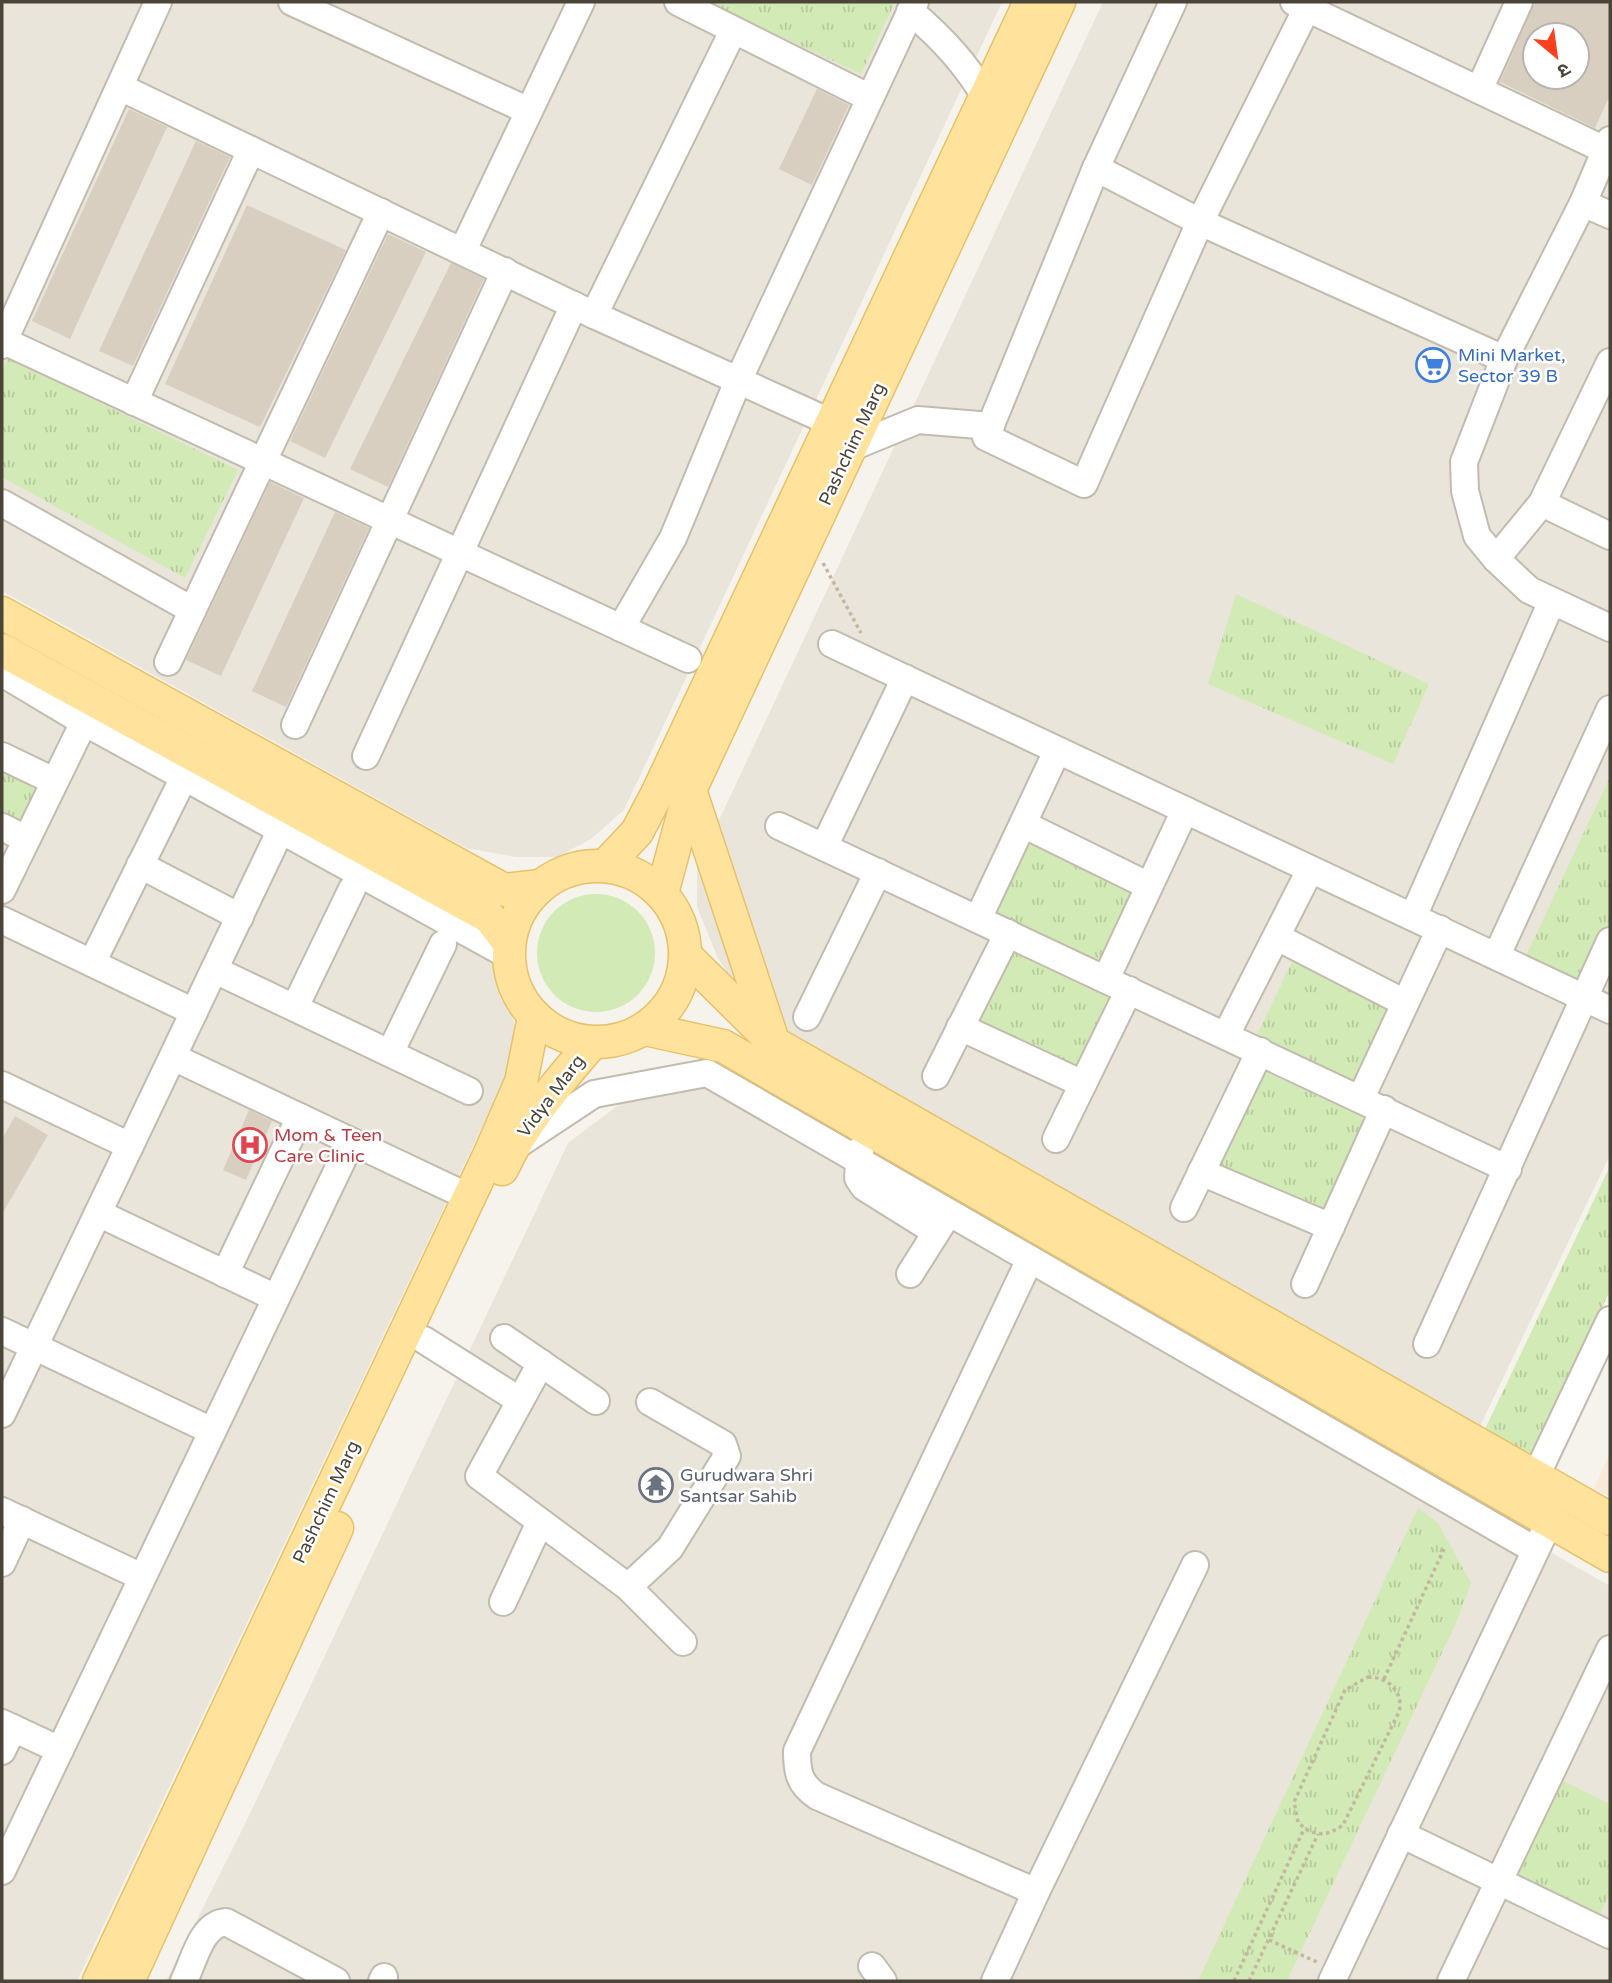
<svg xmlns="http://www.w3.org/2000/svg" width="1612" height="1983" viewBox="0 0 1612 1983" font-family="'Varela Round','Noto Sans Devanagari',sans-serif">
<defs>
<pattern id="grass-tufts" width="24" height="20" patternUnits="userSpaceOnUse" patternTransform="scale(1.75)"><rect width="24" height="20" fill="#d2eab5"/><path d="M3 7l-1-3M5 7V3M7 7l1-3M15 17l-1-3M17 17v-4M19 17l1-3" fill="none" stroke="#b6ca9c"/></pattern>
</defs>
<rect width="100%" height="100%" fill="#f6f3ec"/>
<g fill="#eae5da" fill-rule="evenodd">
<path d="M 2,2 L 1002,2 L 624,810 L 591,839 L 557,857 L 515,857 L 466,848 L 2,591 Z"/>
<path d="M 1103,2 L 1610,2 L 1610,1155 L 1480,1426 L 796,1037 L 744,1004 L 717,956 L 697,907 L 697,867 ZM 1535,35 L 1577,35 L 1577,77 L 1535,77 Z"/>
<path d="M 2,667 L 478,934 L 496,967 L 521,1045 L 77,1981 L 2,1981 Z"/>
<path d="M 706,1068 L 949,1212 L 1610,1586 L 1610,1981 L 166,1981 L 244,1826 L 568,1143 L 645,1085 Z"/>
</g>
<path fill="#f7ead8" d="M 1610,1453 L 1610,1497 L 1594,1488 Z"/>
<g fill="url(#grass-tufts)">
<path d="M 708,2 L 895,2 L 861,74 Z"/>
<path d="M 8,358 L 238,470 L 185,578 L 2,477 L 2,372 Z"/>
<path d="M 1236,594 L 1429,684 L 1393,764 L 1208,684 Z"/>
<path d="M 2,767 L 40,787 L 20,823 L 2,814 Z"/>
<path d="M 1610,777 L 1610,948 L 1591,988 L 1525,958 Z"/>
<path d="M 1030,836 L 1139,888 L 1101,968 L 992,915 Z"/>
<path d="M 1010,941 L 1118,992 L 1077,1076 L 969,1025 Z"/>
<path d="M 1294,958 L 1397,1007 L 1358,1088 L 1255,1039 Z"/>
<path d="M 1258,1069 L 1369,1117 L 1327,1212 L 1217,1165 Z"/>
<path d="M 1610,1166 L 1610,1290 L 1535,1456 L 1485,1429 Z"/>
<path d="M 1418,1508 L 1438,1523 L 1471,1583 L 1456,1623 L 1287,1981 L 1198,1981 Z"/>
<path d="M 1561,1780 L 1610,1804 L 1610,1893 L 1600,1914 L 1515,1873 Z"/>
</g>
<circle fill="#d2eab5" cx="596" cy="953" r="59"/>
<g fill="#d8cfc1" fill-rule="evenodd">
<path d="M 1535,2 L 1610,2 L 1610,95 L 1595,128 L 1500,82 ZM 1535,35 L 1577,35 L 1577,77 L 1535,77 Z"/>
<path d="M 817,89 L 849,105 L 812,185 L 779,169 Z"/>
<path d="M 129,109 L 167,127 L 70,339 L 32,321 Z"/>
<path d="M 196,141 L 230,157 L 133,366 L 99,351 Z"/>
<path d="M 247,205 L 346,250 L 260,427 L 165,384 Z"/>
<path d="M 388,234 L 426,252 L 325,458 L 290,441 Z"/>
<path d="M 451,263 L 484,279 L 388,487 L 350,469 Z"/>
<path d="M 270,482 L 304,498 L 221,676 L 186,660 Z"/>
<path d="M 335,512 L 369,528 L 286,707 L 252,691 Z"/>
<path d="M 249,1110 L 272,1121 L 246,1180 L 223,1170 Z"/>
<path d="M 15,1116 L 48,1135 L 2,1214 L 2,1139 Z"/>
</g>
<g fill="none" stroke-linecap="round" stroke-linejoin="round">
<g stroke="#c2bbae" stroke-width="30">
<g id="minor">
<path d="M 292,2 L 529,111"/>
<path d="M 678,2 L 870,98"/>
<path d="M 1173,2 L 1096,168 L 986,437 L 1084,484 L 1200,222 L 1307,8"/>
<path d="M 1294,2 L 1605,150"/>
<path d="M 910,11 C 940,36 966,63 985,97"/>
<path d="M 120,87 L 594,315 L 819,417"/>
<path d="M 1480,88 L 1519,2"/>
<path d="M 1610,140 L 1583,203 L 1504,359 L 1464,462 L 1465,491 L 1477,536 L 1496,559 L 1529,590 L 1610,628"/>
<path d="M 1096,168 L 1200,222 L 1504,359"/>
<path d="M 1583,203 L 1610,215"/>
<path d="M 463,250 L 581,2"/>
<path d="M 594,315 L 733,31"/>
<path d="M 4,341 L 688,659"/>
<path d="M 2,345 L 158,2"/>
<path d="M 134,402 L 251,150"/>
<path d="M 850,448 L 918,420 L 991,426"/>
<path d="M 2,503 L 192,610"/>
<path d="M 1542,503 L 1610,536"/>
<path d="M 1496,559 L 1542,503 L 1610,362"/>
<path d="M 621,628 L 673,538 L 738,381 L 915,2"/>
<path d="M 832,644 L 1610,1010"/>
<path d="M 168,662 L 381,212"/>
<path d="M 2,673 L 84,722 L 508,955"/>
<path d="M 295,725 L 505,271"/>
<path d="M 2,756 L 54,781"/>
<path d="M 366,756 L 574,305"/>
<path d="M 1023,824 L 1149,886"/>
<path d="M 779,826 L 1508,1169"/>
<path d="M 2,827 L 26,839"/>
<path d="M 824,847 L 905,678"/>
<path d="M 140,865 L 240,917"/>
<path d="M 2,890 L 84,722"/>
<path d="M 1413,917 L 1552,601"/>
<path d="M 978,919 L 1057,751"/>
<path d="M 2,920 L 194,1012"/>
<path d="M 1277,937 L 1405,1003"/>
<path d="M 1497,955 L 1610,709"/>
<path d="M 92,963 L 184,777"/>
<path d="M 215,970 L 469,1091"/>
<path d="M 1106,979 L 1185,810"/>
<path d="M 295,1007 L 352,889"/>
<path d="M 807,1017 L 878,872"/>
<path d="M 960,1027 L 1083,1084"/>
<path d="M 1226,1035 L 1310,870"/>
<path d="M 390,1053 L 443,944"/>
<path d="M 173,1057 L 454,1190"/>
<path d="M 936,1076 L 1008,933"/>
<path d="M 2,1085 L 130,1146"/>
<path d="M 1361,1098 L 1440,929"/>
<path d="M 1056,1139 L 1129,990"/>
<path d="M 517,1145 L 594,1094 L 707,1073 L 1535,1550"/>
<path d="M 860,1150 L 858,1178 L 864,1187 L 936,1232"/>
<path d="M 1201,1172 L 1331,1227"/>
<path d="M 1184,1208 L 1260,1051"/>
<path d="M 98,1213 L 276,1298"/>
<path d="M 225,1274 L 300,1117"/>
<path d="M 910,1274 L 946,1217"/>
<path d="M 1305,1284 L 1384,1109"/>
<path d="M 2,1331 L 212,1431"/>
<path d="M 504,1338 L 596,1401"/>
<path d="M 424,1340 L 519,1400"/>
<path d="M 1427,1344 L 1610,941"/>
<path d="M 541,1363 L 479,1476 L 628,1587 L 683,1642"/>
<path d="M 2,1414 L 276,840"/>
<path d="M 1536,1476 L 1610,1320"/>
<path d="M 2,1511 L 142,1577"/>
<path d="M 2,1563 L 22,1520"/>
<path d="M 628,1587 L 670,1548 L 727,1456 L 723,1444 L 650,1402"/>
<path d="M 503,1602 L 540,1522"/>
<path d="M 2,1723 L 60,1750"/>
<path d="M 2,1751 L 13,1728"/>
<path d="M 1401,1834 L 1610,1935"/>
<path d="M 2,1871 L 351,1142"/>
<path d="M 1036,1892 L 1195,1565"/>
<path d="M 872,1966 L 883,1981"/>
<path d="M 184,1981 C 194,1961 201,1924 226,1922 L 336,1981"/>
<path d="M 382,1981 L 384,1977"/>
<path d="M 995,1981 L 1036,1892 L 817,1796 C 799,1784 797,1772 797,1751 L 1030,1259"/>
<path d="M 1332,1981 L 1542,1537"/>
<path d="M 1451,1981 L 1610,1649"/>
</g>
</g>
<g stroke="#e6c16a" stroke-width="35">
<g id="major">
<path d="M 2,613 L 504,890 L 540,886"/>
<path d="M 2,650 L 489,917 L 509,943"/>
<path d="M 690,790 L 771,1035"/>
<circle cx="597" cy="954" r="88"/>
<path d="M 605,866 L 637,832 L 657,794 L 1030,2"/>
<path d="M 662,893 L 690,790 L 1059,2"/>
<path d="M 686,956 L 774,1043 L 1610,1519"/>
<path d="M 645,1029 L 723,1046 L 1610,1556"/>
<path d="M 502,1169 C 523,1123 559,1081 592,1043"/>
<path d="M 99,1981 L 491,1151 L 521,1082 L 534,1017"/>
<path d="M 128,1981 L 337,1528"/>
</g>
</g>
<g stroke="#c4b79f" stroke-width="3.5" stroke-dasharray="3.5 3.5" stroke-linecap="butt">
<path d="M 823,563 L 861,633"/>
<path d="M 1368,1677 C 1388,1677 1404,1692 1399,1712 L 1343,1825 C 1327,1837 1312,1837 1298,1822 L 1294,1802 L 1345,1690 Z"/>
<path d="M 1384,1679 L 1444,1549"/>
<path d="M 1269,1940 L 1319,1963"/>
<path d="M 1234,1981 L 1304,1829"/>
<path d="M 1249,1981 L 1318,1834"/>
</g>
<use href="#minor" stroke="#fff" stroke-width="26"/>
<use href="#major" stroke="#ffe39c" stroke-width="32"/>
</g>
<defs>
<g id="supermarket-ring" transform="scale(1.75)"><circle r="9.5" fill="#fff" stroke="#3f7fe0" stroke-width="1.5"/><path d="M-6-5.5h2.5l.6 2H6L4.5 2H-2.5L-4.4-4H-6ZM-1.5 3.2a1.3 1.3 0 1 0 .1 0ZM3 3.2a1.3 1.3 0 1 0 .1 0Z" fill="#3f7fe0"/></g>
<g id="hospital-ring" transform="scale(1.75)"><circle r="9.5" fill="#fff" stroke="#e0444e" stroke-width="1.5"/><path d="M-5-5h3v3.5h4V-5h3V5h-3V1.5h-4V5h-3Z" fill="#e0444e"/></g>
<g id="temple-ring" transform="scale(1.75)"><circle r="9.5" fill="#fff" stroke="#6b7280" stroke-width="1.5"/><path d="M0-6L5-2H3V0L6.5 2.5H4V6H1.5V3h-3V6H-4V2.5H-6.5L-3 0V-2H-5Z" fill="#6b7280"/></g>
</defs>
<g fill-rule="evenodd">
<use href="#supermarket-ring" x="1433" y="365"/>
<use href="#hospital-ring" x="250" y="1145"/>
<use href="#temple-ring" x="656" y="1485"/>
</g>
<g text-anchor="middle" stroke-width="5" stroke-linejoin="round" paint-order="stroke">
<g font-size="18" fill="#366cbe" stroke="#fff" text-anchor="start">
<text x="1458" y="361">Mini Market,<tspan x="1458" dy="21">Sector 39 B</tspan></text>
</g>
<g font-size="18" fill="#4b4439" stroke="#fff">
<text transform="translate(852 444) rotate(-65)" y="6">Pashchim Marg</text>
<text transform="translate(551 1096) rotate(-53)" y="6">Vidya Marg</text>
<text transform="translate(326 1502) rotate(-65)" y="6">Pashchim Marg</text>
</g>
<g font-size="18" fill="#be3a42" stroke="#fff" text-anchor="start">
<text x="274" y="1141">Mom &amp; Teen<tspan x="274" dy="21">Care Clinic</tspan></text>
</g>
<g font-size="18" fill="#5b616d" stroke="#fff" text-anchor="start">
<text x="680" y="1481">Gurudwara Shri<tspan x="680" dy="21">Santsar Sahib</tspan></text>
</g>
</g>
<rect width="1612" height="1983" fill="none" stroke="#4b4439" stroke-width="7"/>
<g transform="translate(1556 56) rotate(151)"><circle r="33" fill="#ffffff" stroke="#b7b4b0" stroke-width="2"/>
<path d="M0-5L12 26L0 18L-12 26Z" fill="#fc3f1d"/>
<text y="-10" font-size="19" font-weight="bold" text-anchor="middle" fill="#4b4439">उ</text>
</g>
</svg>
